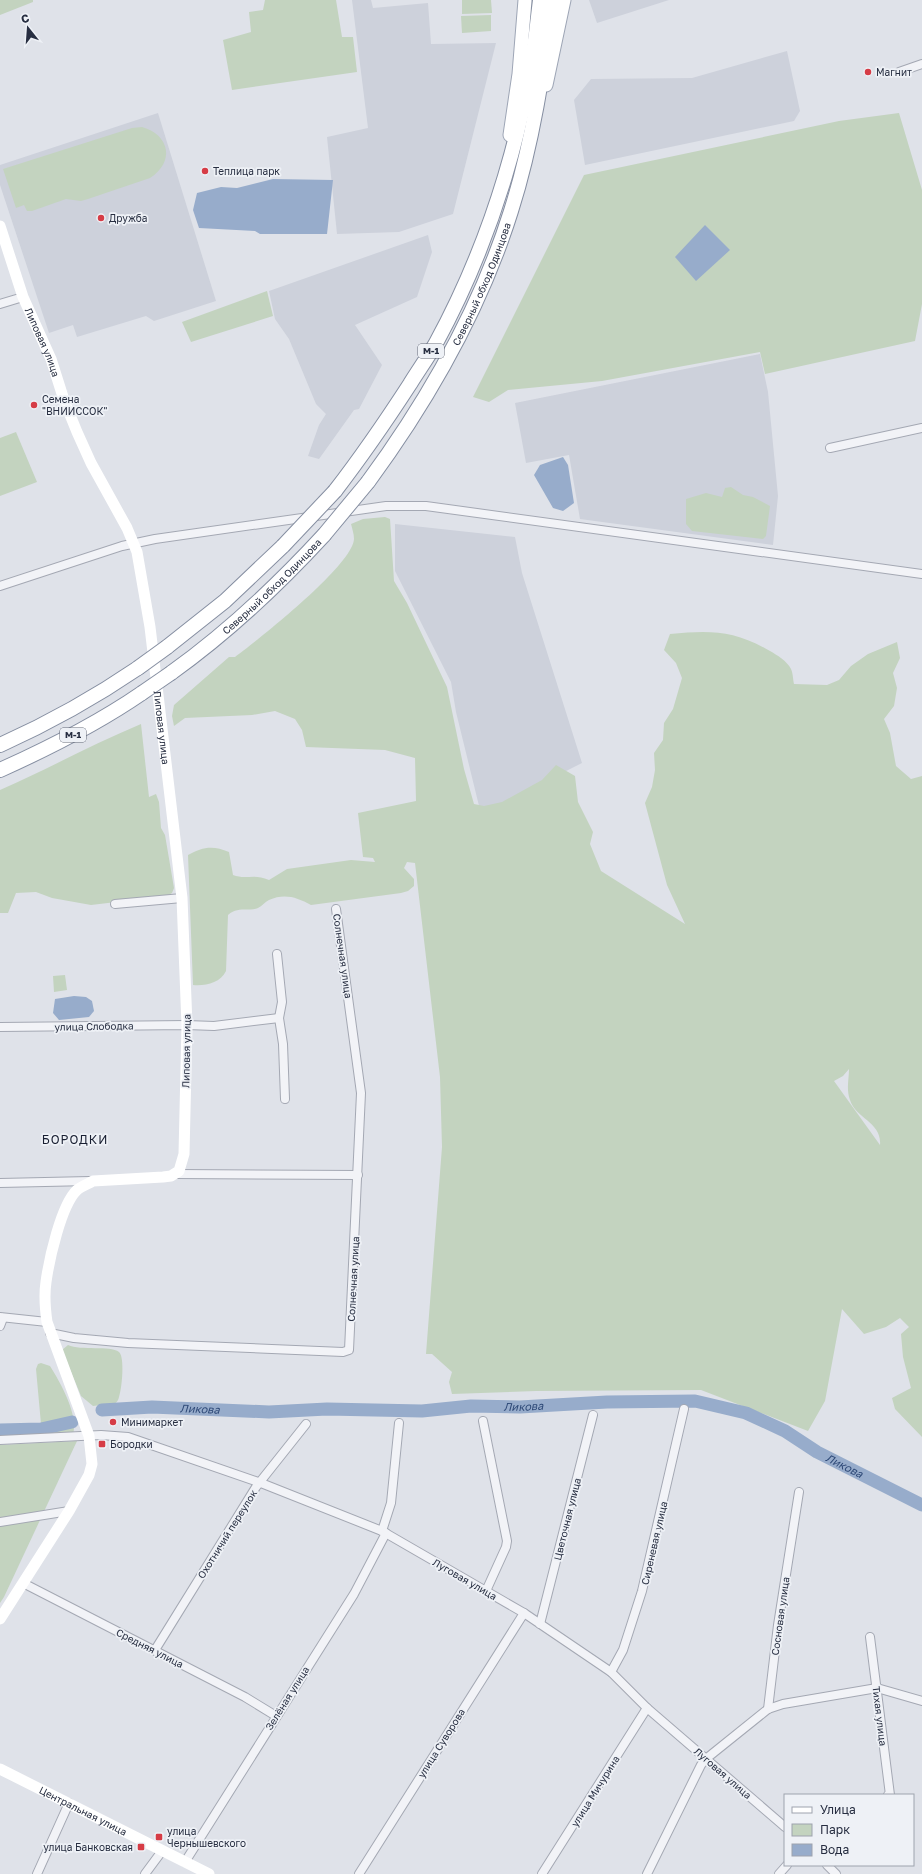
<svg xmlns="http://www.w3.org/2000/svg" width="922" height="1874" viewBox="0 0 922 1874" font-family="'Golos Text',sans-serif">
<rect width="100%" height="100%" fill="#dfe2e9"/>
<g fill="#cdd1db">
<path d="M 352,0 L 371,0 L 373,8 L 428,3 L 431,44 L 496,43 L 453,214 L 399,232 L 337,234 L 327,137 L 368,128 Z"/>
<path d="M 589,0 L 669,0 L 597,23 Z"/>
<path d="M 787,51 L 800,111 L 794,121 L 585,165 L 574,100 L 591,79 L 692,78 Z"/>
<path d="M 158,113 L 216,301 L 154,321 L 146,316 L 77,337 L 73,325 L 49,333 L 0,185 L 0,165 Z"/>
<path d="M 428,235 L 432,252 L 417,297 L 355,325 L 382,365 L 359,409 L 354,410 L 319,459 L 308,456 L 319,425 L 326,414 L 316,404 L 289,339 L 275,319 L 269,291 Z"/>
<path d="M 760,354 L 768,392 L 778,496 L 773,545 L 580,519 L 569,455 L 526,463 L 515,403 Z"/>
<path d="M 395,524 L 515,537 L 522,573 L 582,763 L 481,814 L 456,712 L 451,682 L 395,571 Z"/>
</g>
<g fill="#c3d3bf" fill-rule="evenodd">
<path d="M 0,0 L 33,0 L 33,2 L 0,15 Z"/>
<path d="M 265,0 L 336,0 L 342,37 L 353,37 L 357,72 L 232,90 L 223,40 L 251,32 L 249,12 L 263,10 Z"/>
<path d="M 462,0 L 491,0 L 492,13 L 462,14 Z"/>
<path d="M 491,15 L 491,31 L 462,33 L 461,16 Z"/>
<path d="M 899,113 L 922,190 L 922,304 L 915,341 L 765,374 L 760,352 L 602,381 L 508,390 L 489,402 L 473,397 L 584,175 L 839,121 Z"/>
<path d="M 142,127 C 170,135 175,162 150,178 L 88,199 L 81,201 L 66,199 L 32,211 L 27,211 L 24,205 L 16,208 L 3,169 L 132,128 Z"/>
<path d="M 267,291 L 273,316 L 191,342 L 182,322 Z"/>
<path d="M 16,432 L 37,482 L 0,496 L 0,438 Z"/>
<path d="M 731,487 L 743,495 L 753,497 L 770,506 L 766,536 L 763,539 L 692,531 L 686,524 L 686,499 L 706,493 L 722,497 L 725,488 Z"/>
<path d="M 385,517 L 390,519 L 394,581 L 407,603 L 447,687 L 464,769 L 474,804 L 484,806 L 502,802 L 542,780 L 556,765 L 575,776 L 578,802 L 593,832 L 590,844 L 601,871 L 685,924 L 667,885 L 645,803 L 652,787 L 655,770 L 654,753 L 663,740 L 664,723 L 673,709 L 682,678 L 676,663 L 664,650 L 670,634 C 710,630 734,630 770,651 C 777,655 787,661 791,669 C 793,673 793,680 794,684 L 827,685 L 839,680 L 851,666 L 868,654 L 897,642 L 900,658 L 893,673 L 897,688 L 894,706 L 884,719 L 890,733 L 896,766 L 911,779 L 922,776 L 922,1437 L 895,1409 L 892,1398 L 911,1388 L 903,1357 L 901,1334 L 909,1327 L 900,1318 L 886,1327 L 864,1334 L 842,1309 L 825,1401 L 808,1431 L 701,1390 L 536,1391 L 452,1394 L 449,1382 L 452,1372 L 432,1354 L 426,1354 L 442,1147 L 440,1077 L 415,863 L 407,862 L 404,868 L 414,879 L 414,886 L 408,891 L 401,893 L 311,905 C 297,897 284,893 269,900 C 265,902 262,906 258,908 C 247,912 239,906 228,915 L 226,971 C 220,983 206,986 193,985 L 188,855 C 202,847 213,845 229,852 L 233,875 C 246,880 254,873 269,880 L 287,869 L 351,860 L 375,862 L 373,858 L 363,857 L 358,813 L 416,801 L 415,758 L 385,750 L 306,747 L 302,730 L 295,719 L 275,711 L 252,715 L 185,718 L 174,726 L 172,716 L 174,705 L 229,657 L 235,657 C 258,640 353,565 354,539 C 354,534 352,528 351,524 L 363,519 ZM 849,1069 C 849,1079 846,1089 850,1100 C 856,1119 882,1122 880,1145 L 834,1081 L 843,1076 Z"/>
<path d="M 141,724 L 149,797 L 156,794 L 159,802 L 161,828 L 165,835 L 174,888 L 172,893 L 167,896 L 91,905 L 52,898 L 36,892 L 16,893 L 8,913 L 0,913 L 0,790 C 48,769 93,744 141,724 Z"/>
<path d="M 65,975 L 67,990 L 54,992 L 53,976 Z"/>
<path d="M 68,1345 C 81,1351 110,1345 119,1352 C 125,1357 122,1389 119,1397 C 118,1403 113,1405 108,1407 L 101,1405 L 93,1406 L 81,1396 L 62,1350 Z"/>
<path d="M 41,1363 L 50,1366 C 60,1382 79,1415 73,1435 L 16,1435 L 9,1434 L 3,1431 L 3,1428 L 6,1427 L 41,1424 L 36,1369 L 38,1364 Z"/>
<path d="M 77,1441 L 4,1597 L 0,1603 L 0,1445 Z"/>
</g>
<g fill="#97accb">
<path d="M 273,179 L 333,180 L 327,234 L 260,234 L 255,231 L 199,228 L 193,210 L 197,193 L 221,187 L 237,188 Z"/>
<path d="M 705,225 L 730,250 L 696,281 L 675,257 Z"/>
<path d="M 563,457 L 568,465 L 574,503 L 563,511 L 553,508 L 534,475 L 540,465 Z"/>
<path d="M 74,996 L 86,997 L 92,1001 L 94,1011 L 89,1017 L 59,1020 L 53,1013 L 55,999 Z"/>
</g>
<g fill="none" stroke-linecap="round" stroke-linejoin="round">
<g stroke="#97accb" stroke-width="13">
<path id="s1" d="M 102,1410 L 152,1407 L 269,1412 L 327,1409 L 422,1411 L 471,1406 L 520,1407 L 607,1402 L 695,1401 L 746,1413 L 785,1431 L 817,1452 L 922,1505"/>
<path d="M 0,1430 L 41,1429 L 72,1422"/>
</g>
<g stroke="#a4a8b3" stroke-width="10">
<g id="street">
<path d="M 899,72 L 922,64"/>
<path d="M 0,304 L 23,297"/>
<path d="M 830,448 L 922,428"/>
<path d="M 0,586 L 122,546 L 155,539 L 386,506 L 426,506 L 922,574"/>
<path d="M 115,904 L 182,898"/>
<path d="M 277,954 L 282,1002 L 279,1018 L 283,1044 L 285,1099"/>
<path d="M 0,1027 L 187,1025 L 214,1026 L 279,1018"/>
<path d="M 176,1174 L 358,1175"/>
<path d="M 0,1183 L 90,1181"/>
<path d="M 0,1317 L 47,1322"/>
<path d="M 0,1326 L 3,1318"/>
<path d="M 50,1333 L 74,1338 L 128,1343 L 343,1352 L 349,1350 L 361,1093 L 336,909"/>
<path d="M 483,1421 L 507,1541 L 506,1547 L 486,1591"/>
<path d="M 0,1440 L 101,1435 L 128,1437 L 261,1483 L 382,1531 L 524,1613 L 611,1672 L 647,1708 L 785,1827"/>
<path d="M 0,1522 L 69,1511"/>
<path d="M 382,1531 L 391,1503 L 399,1423"/>
<path d="M 23,1583 L 245,1697 L 276,1716"/>
<path d="M 540,1624 L 593,1415"/>
<path d="M 870,1637 L 890,1795 L 888,1795"/>
<path d="M 155,1650 L 256,1487 L 306,1424"/>
<path d="M 611,1672 L 623,1650 L 642,1591 L 684,1409"/>
<path d="M 768,1709 L 778,1625 L 799,1492"/>
<path d="M 185,1862 L 354,1594 L 386,1533"/>
<path d="M 827,1865 L 836,1874"/>
<path d="M 37,1874 L 69,1803"/>
<path d="M 145,1874 L 162,1851"/>
<path d="M 359,1874 L 524,1613"/>
<path d="M 542,1874 L 647,1708"/>
<path d="M 647,1874 L 701,1765 L 707,1758 L 768,1709 L 783,1704 L 877,1688 L 922,1701"/>
<path d="M 779,1874 L 787,1865"/>
</g>
</g>
<g stroke="#9da5b5" stroke-width="15">
<g id="primary">
<path d="M 546,85 L 564,0"/>
<path d="M 510,135 L 519,74 L 525,0"/>
</g>
</g>
<g stroke="#858ea1" stroke-width="16">
<g id="highway">
<path id="s4" d="M 368,482 C 429,399 480,310 511,211 C 533,142 543,71 553,0"/>
<path d="M 335,491 C 362,456 386,421 410,384 C 418,371 428,357 436,343 C 493,238 528,119 540,0"/>
<path d="M 167,647 L 225,601 L 283,546"/>
<path id="s5" d="M 171,673 C 227,633 277,586 324,535"/>
<path d="M 0,745 C 49,723 94,698 138,668"/>
<path d="M 0,770 C 49,748 97,724 142,693"/>
</g>
</g>
<use href="#street" stroke="#f2f3f7" stroke-width="8"/>
<g stroke="#fff" stroke-width="11">
<path id="s2" d="M 0,226 L 23,297 L 51,359 L 64,400 L 77,432 L 91,463 L 127,528 L 137,552 L 150,627 L 182,898 L 187,1025 L 184,1154 L 179,1171 L 171,1176 L 163,1177 L 93,1181 C 88,1184 82,1186 77,1190 C 61,1205 49,1260 46,1282 C 44,1295 45,1308 47,1322 L 89,1436 L 92,1464 L 89,1475 L 69,1511 L 0,1619"/>
<path id="s3" d="M 0,1769 L 209,1874"/>
</g>
<use href="#primary" stroke="#fff" stroke-width="13"/>
<use href="#highway" stroke="#fff" stroke-width="14"/>
<g stroke="#858ea1" stroke-width="16" stroke-linecap="butt">
<g id="highway-bridge">
<path d="M 324,535 L 368,482"/>
<path d="M 283,546 L 335,491"/>
<path d="M 138,668 L 167,647"/>
<path d="M 142,693 L 171,673"/>
</g>
</g>
<use href="#highway-bridge" stroke="#fff" stroke-width="14"/>
</g>
<g fill="#d63c46" stroke="#eef1f6" stroke-width="1.5">
<circle cx="868" cy="72" r="4"/>
<circle cx="205" cy="171" r="4"/>
<circle cx="101" cy="218" r="4"/>
<circle cx="34" cy="405" r="4"/>
<circle cx="113" cy="1422" r="4"/>
<rect x="98" y="1440" width="8" height="8" rx="2"/>
<rect x="155" y="1833" width="8" height="8" rx="2"/>
<rect x="137" y="1843" width="8" height="8" rx="2"/>
</g>
<g text-anchor="middle" stroke-width="3.5" stroke-linejoin="round" paint-order="stroke">
<g fill="#eef1f6" stroke="#636877" stroke-width="1">
<rect x="418" y="344" width="26" height="14" rx="3"/>
<rect x="60" y="728" width="26" height="14" rx="3"/>
</g>
<g font-size="9" font-weight="bold" fill="#272e41">
<text x="431" y="354">М-1</text>
<text x="73" y="738">М-1</text>
</g>
<g font-size="10" fill="#272e41" stroke="#eef1f6" text-anchor="start">
<text x="876" y="76">Магнит</text>
<text x="213" y="175">Теплица парк</text>
<text x="109" y="222">Дружба</text>
<text x="42" y="403">Семена<tspan x="42" dy="12">"ВНИИССОК"</tspan></text>
<text x="121" y="1426">Минимаркет</text>
<text x="110" y="1448">Бородки</text>
<text x="167" y="1835">улица<tspan x="167" dy="12">Чернышевского</tspan></text>
<text x="133" y="1851" text-anchor="end">улица Банковская</text>
</g>
<g font-size="10" fill="#272e41" stroke="#eef1f6">
<text dy="4" stroke="none"><textPath href="#s4" startOffset="229">Северный обход Одинцова</textPath></text>
<text dy="4" stroke="none"><textPath href="#s2" startOffset="124">Липовая улица</textPath></text>
<text dy="4" stroke="none"><textPath href="#s5" startOffset="133">Северный обход Одинцова</textPath></text>
<text dy="4" stroke="none"><textPath href="#s2" startOffset="532">Липовая улица</textPath></text>
<text transform="translate(343 956) rotate(82)" y="4">Солнечная улица</text>
<text transform="translate(94 1026) rotate(-1)" y="4">улица Слободка</text>
<text transform="translate(186 1051) rotate(-89)" y="4">Липовая улица</text>
<text transform="translate(353 1279) rotate(-87)" y="4">Солнечная улица</text>
<text transform="translate(567 1519) rotate(-76)" y="4">Цветочная улица</text>
<text transform="translate(227 1534) rotate(-58)" y="4">Охотничий переулок</text>
<text transform="translate(654 1543) rotate(-77)" y="4">Сиреневая улица</text>
<text transform="translate(465 1579) rotate(30)" y="4">Луговая улица</text>
<text transform="translate(780 1616) rotate(-82)" y="4">Сосновая улица</text>
<text transform="translate(150 1648) rotate(27)" y="4">Средняя улица</text>
<text transform="translate(287 1698) rotate(-58)" y="4">Зелёная улица</text>
<text transform="translate(880 1716) rotate(83)" y="4">Тихая улица</text>
<text transform="translate(441 1743) rotate(-58)" y="4">улица Суворова</text>
<text transform="translate(723 1773) rotate(41)" y="4">Луговая улица</text>
<text transform="translate(595 1791) rotate(-58)" y="4">улица Мичурина</text>
<text dy="4" stroke="none"><textPath href="#s3" startOffset="93">Центральная улица</textPath></text>
</g>
<g font-size="11" font-style="italic" fill="#2e4977" stroke="#eef1f6">
<text dy="4" stroke="none"><textPath href="#s1" startOffset="422">Ликова</textPath></text>
<text dy="4" stroke="none"><textPath href="#s1" startOffset="98">Ликова</textPath></text>
<text dy="4" stroke="none"><textPath href="#s1" startOffset="758">Ликова</textPath></text>
</g>
<g font-size="12" letter-spacing="1" fill="#191f32" stroke="#eef1f6">
<text x="75" y="1144">БОРОДКИ</text>
</g>
</g>
<rect x="784" y="1794" width="130" height="72" fill="#eef1f6" stroke="#9ea3ae"/>
<rect x="792" y="1807" width="20" height="6" fill="#ffffff" stroke="#9ea3ae"/>
<text x="820" y="1814" font-size="12" fill="#272e41">Улица</text>
<rect x="792" y="1824" width="20" height="12" fill="#c3d3bf" stroke="#9ea3ae"/>
<text x="820" y="1834" font-size="12" fill="#272e41">Парк</text>
<rect x="792" y="1844" width="20" height="12" fill="#97accb" stroke="#9ea3ae"/>
<text x="820" y="1854" font-size="12" fill="#272e41">Вода</text>
<g transform="translate(28 28) rotate(343)" stroke="#eef1f6" stroke-width="3" paint-order="stroke">
<path d="M0-3L7 15L0 10L-7 15Z" fill="#272e41"/>
<text y="-6" font-size="11" font-weight="bold" text-anchor="middle" fill="#272e41">С</text>
</g>
</svg>
